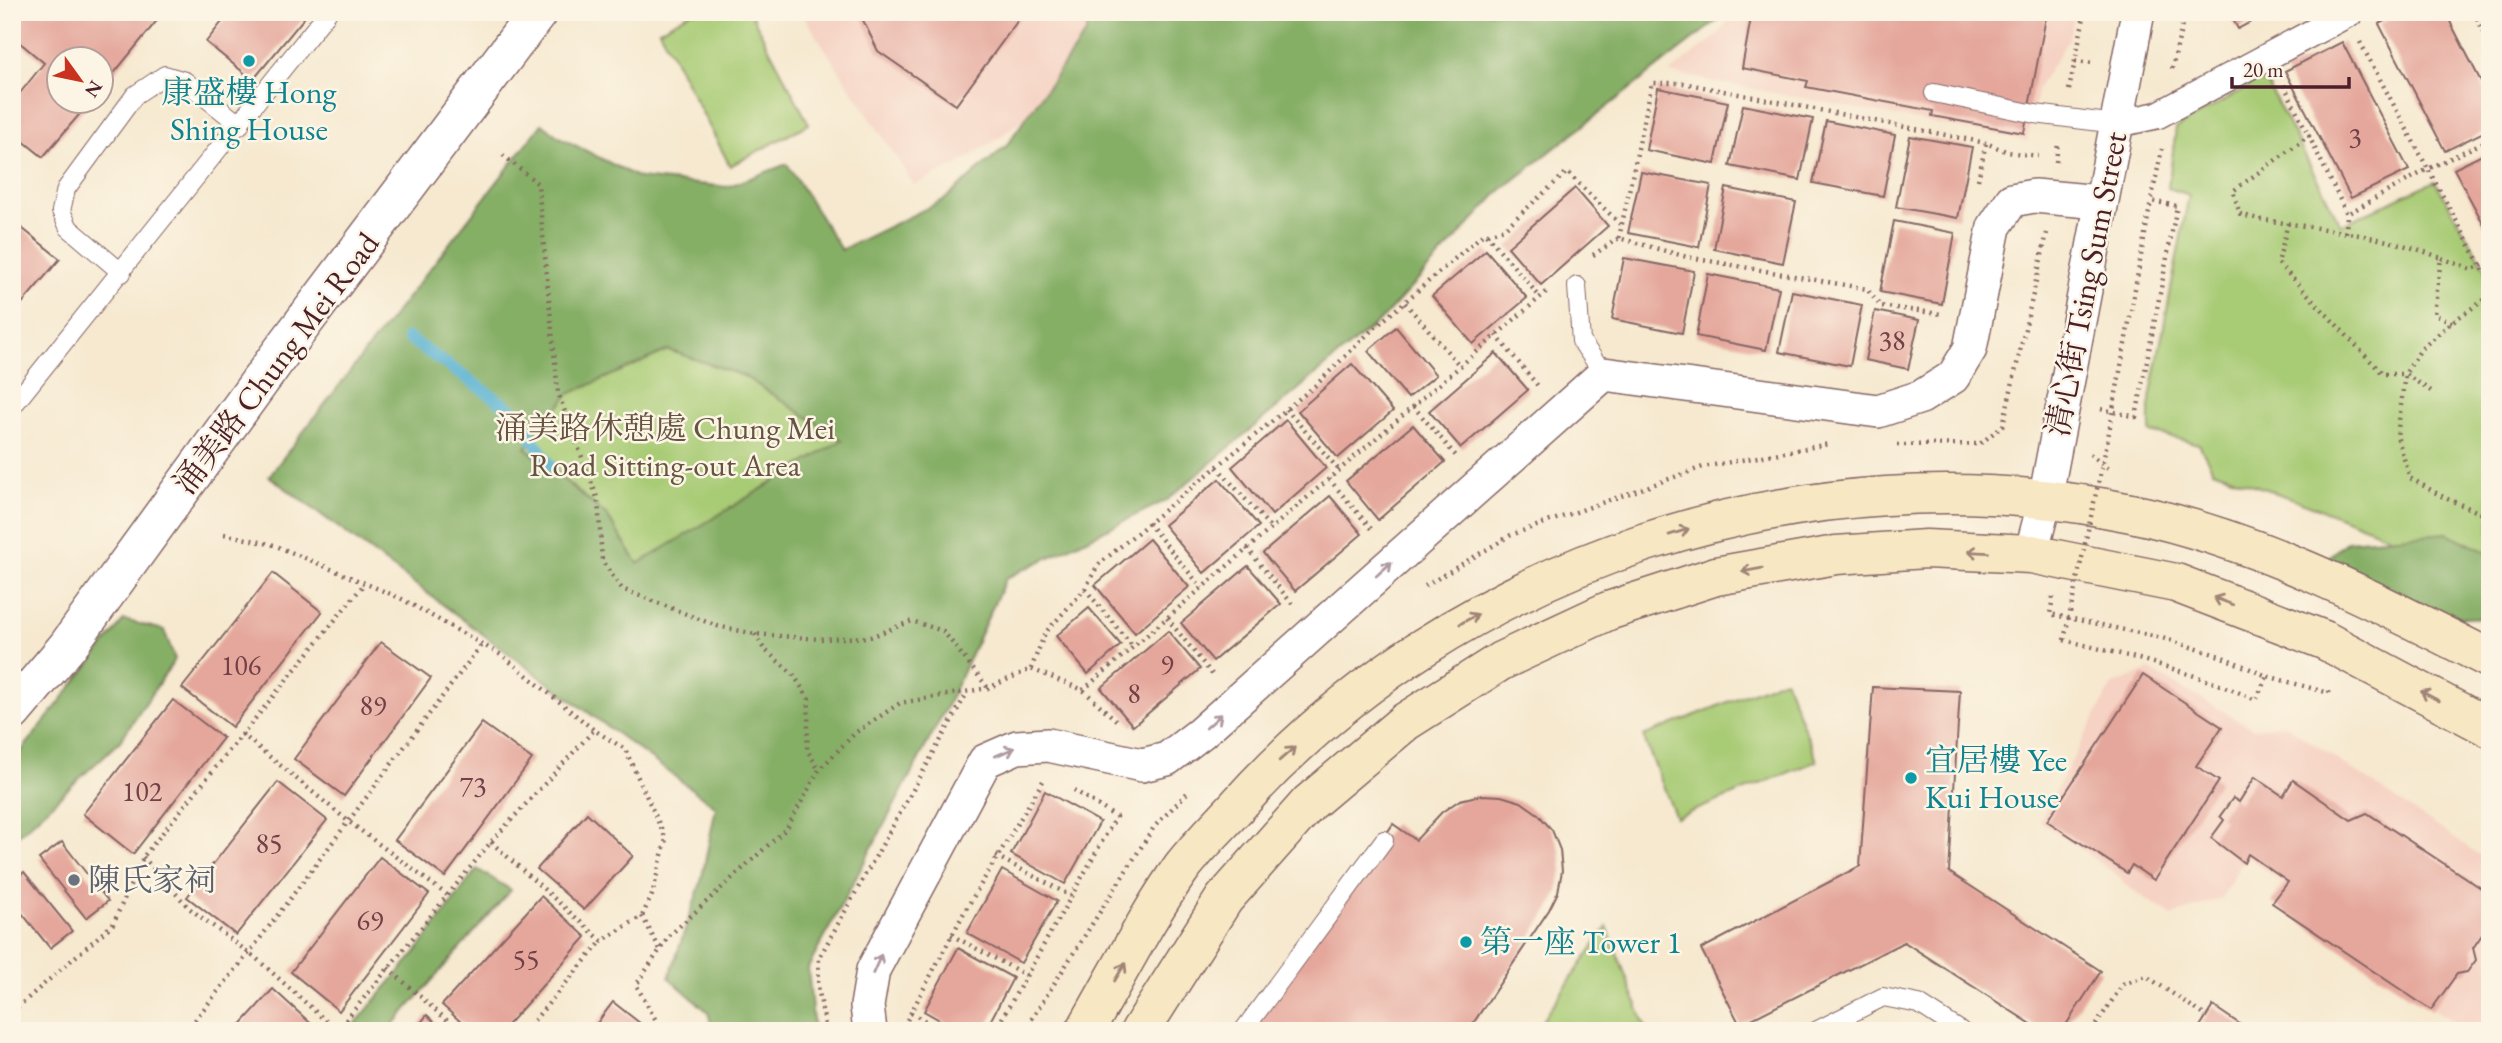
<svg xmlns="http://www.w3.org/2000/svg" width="2502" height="1043" viewBox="0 0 2502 1043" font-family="'EB Garamond','Noto Serif TC',serif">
<rect width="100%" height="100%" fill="#fcf5e5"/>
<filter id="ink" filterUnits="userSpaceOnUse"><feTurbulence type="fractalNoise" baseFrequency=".0143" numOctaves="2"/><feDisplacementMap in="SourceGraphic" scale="14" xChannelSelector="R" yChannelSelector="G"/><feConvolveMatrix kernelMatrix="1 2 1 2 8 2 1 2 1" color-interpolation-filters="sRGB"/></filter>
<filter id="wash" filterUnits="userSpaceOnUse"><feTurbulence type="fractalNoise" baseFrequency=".00686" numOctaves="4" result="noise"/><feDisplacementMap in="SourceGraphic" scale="28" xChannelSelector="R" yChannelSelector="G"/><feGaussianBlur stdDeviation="1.57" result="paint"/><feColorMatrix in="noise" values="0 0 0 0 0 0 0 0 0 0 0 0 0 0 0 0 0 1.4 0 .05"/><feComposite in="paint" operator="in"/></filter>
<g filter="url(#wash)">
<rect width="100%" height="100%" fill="#f6e9d0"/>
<g fill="#f5d2c3">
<path d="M 801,12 L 1118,12 L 1042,104 L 1004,134 L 959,164 L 914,185 Z"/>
<path d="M 1732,12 L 2075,12 L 2069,39 L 2038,87 L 2027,141 L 1669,73 L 1719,34 Z"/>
<path d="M 2149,670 L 2253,728 L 2286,725 L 2490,862 L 2490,1026 L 2482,1031 L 2467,1031 L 2272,901 L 2282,883 L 2246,856 L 2222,898 L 2172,916 L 2124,884 L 2120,877 L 2040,821 L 2112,685 Z"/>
</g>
<g fill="#a8cb74" stroke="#797550" stroke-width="2">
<path d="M 692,12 L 750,12 L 809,124 L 730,166 L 659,30 Z"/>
<path d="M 2258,81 L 2268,85 L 2341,225 L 2435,181 L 2490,275 L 2490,589 C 2405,536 2306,504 2213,470 L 2199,444 L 2150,432 L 2150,399 L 2189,195 L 2168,188 L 2176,128 Z"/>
<path d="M 669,350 L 744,376 L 843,440 L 638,564 L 607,516 L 526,448 L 568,394 Z"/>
<path d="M 1785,679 L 1817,761 L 1676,818 L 1643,736 Z"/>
<path d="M 1607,927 L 1647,1031 L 1535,1031 Z"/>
</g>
<g fill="#86af66" stroke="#686748" stroke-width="2" fill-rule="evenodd">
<path d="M 1091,12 L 1728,12 L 1500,191 L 1384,317 L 1167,500 L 1006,578 L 946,708 L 808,968 L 814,1031 L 713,1031 L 708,1012 L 669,978 L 701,882 L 716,807 L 269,476 L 542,124 L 559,137 L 639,178 L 727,187 L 787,164 L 841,250 L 944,200 L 1006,146 L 1086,33 ZM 668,350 L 744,376 L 842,440 L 638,564 L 607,516 L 526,448 L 569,394 Z"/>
<path d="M 2447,533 L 2490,554 L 2490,617 L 2439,619 L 2319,566 L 2347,541 Z"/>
<path d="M 124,620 L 164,630 L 175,659 L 120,741 L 12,841 L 12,763 Z"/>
<path d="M 477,869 L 511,890 L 388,1031 L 349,1031 L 414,955 Z"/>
</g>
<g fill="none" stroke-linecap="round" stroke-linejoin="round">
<path stroke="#53b0d1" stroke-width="12" d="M 408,338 L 514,411 L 551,467"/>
</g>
<g id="blocks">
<g fill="#e5a79c">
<path d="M 12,12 L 164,12 L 102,88 L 102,60 L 60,60 L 60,102 L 90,102 L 43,157 L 12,132 L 12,103 L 44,63 L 12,36 Z"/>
<path d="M 230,12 L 309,12 L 253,80 L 206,42 Z"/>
<path d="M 859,12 L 1024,12 L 956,105 L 878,51 Z"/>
<path d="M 1752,12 L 2047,12 L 2024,133 L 1932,116 L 1933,111 L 1806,87 L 1808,81 L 1742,68 Z"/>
<path d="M 2229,12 L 2269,12 L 2238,29 Z"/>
<path d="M 2402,12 L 2445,12 L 2490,99 L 2490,129 L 2445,151 L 2379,24 Z"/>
<path d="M 2342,42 L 2409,170 L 2351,198 L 2285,71 Z"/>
<path d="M 1658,88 L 1728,102 L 1715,164 L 1646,150 Z"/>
<path d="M 1743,105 L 1813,119 L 1800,180 L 1730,166 Z"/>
<path d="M 1826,121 L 1895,135 L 1883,196 L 1813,183 Z"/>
<path d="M 1910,136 L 1972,147 L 1958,218 L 1896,207 Z"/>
<path d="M 2490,151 L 2490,236 L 2454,169 Z"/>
<path d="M 1641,172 L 1711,185 L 1699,247 L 1628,233 Z"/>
<path d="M 1575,188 L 1608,226 L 1541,285 L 1508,247 Z"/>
<path d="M 1726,188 L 1796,202 L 1783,263 L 1714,249 Z"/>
<path d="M 12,220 L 60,259 L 12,315 Z"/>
<path d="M 1894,221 L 1955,233 L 1942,304 L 1880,292 Z"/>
<path d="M 1486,250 L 1527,298 L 1473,344 L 1432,296 Z"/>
<path d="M 1624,258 L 1694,271 L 1682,333 L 1612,319 Z"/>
<path d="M 1708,274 L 1779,288 L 1766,350 L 1696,336 Z"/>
<path d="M 1792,291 L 1862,305 L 1850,366 L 1779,352 Z"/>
<path d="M 1875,311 L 1919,320 L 1908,369 L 1865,360 Z"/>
<path d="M 1396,327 L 1436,375 L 1408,398 L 1368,351 Z"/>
<path d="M 1496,353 L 1528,390 L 1461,448 L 1429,411 Z"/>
<path d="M 1352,364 L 1393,411 L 1338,458 L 1298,411 Z"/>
<path d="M 1286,420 L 1326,468 L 1272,515 L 1232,467 Z"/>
<path d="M 1413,425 L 1445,462 L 1378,520 L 1346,481 Z"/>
<path d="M 1219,479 L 1259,526 L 1204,573 L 1164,525 Z"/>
<path d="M 1330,496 L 1362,534 L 1295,591 L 1263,553 Z"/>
<path d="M 1149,539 L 1189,587 L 1135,633 L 1095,585 Z"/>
<path d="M 1248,566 L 1281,604 L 1213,661 L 1181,623 Z"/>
<path d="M 273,573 L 322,612 L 232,727 L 182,688 Z"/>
<path d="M 1089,608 L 1121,645 L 1088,674 L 1056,636 Z"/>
<path d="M 1168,631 L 1200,669 L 1133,726 L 1101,688 Z"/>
<path d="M 381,642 L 431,678 L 344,796 L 294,759 Z"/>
<path d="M 2143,675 L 2222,727 L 2196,766 L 2219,781 L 2154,880 L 2132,865 L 2127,873 L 2047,821 Z"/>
<path d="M 1873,687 L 1960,691 L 1949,872 L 2101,971 L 2062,1031 L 2042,1031 L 1904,942 L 1740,1025 L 1701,949 L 1860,866 Z"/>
<path d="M 173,700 L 223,738 L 133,854 L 83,814 Z"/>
<path d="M 482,723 L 532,759 L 445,877 L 395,840 Z"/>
<path d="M 2255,777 L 2283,796 L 2293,780 L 2351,820 L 2367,813 L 2490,894 L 2490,923 L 2473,948 L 2476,960 L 2467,972 L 2457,974 L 2431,1010 L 2272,903 L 2288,882 L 2248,854 L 2244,863 L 2211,838 L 2224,820 L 2220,816 L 2233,798 L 2239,802 Z"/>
<path d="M 278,782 L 327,820 L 236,935 L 187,897 Z"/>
<path d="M 1045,791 L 1100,822 L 1065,884 L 1011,854 Z"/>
<path d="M 1481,795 L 1501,796 L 1521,802 L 1538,814 L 1552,830 L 1560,850 L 1562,871 L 1558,892 L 1549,910 L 1468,1031 L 1251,1031 L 1393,824 L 1416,840 L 1442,812 L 1460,800 Z"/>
<path d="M 587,813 L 633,856 L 584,910 L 537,869 Z"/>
<path d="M 62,842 L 108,901 L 86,918 L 39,859 Z"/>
<path d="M 380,857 L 429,894 L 339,1011 L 291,972 Z"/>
<path d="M 1002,870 L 1057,901 L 1021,963 L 967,933 Z"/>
<path d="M 24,872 L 72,931 L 50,948 L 12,901 L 12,882 Z"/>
<path d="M 541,896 L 586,937 L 502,1031 L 471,1031 L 442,1005 Z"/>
<path d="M 958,948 L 1013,978 L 985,1031 L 959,1031 L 924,1011 Z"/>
<path d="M 273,989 L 319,1031 L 235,1031 Z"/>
<path d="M 613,1002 L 650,1031 L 591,1031 Z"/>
<path d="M 2213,1006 L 2250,1031 L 2197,1031 Z"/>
<path d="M 427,1015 L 444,1031 L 414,1031 Z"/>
</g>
</g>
</g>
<g filter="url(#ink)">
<use href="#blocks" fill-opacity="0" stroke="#866665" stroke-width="2"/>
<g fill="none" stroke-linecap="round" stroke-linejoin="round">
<g stroke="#866665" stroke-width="20">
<g id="service">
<path d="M 1934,93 L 2035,114 L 2117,124"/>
<path d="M 122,273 L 69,228 L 61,211 L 66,189 L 135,95 L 165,75 L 185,81 L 240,125"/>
<path d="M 1577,286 L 1581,341 L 1604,374"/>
<path d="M 12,407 L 328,12"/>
<path d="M 1243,1031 L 1384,840"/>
<path d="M 1816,1031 L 1883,997 L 1919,1004 L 1961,1031"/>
</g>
</g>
<g stroke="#866665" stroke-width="29">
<path id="pedestrian" d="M 2117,124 L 2158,115 L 2351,12"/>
</g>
<g stroke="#866665" stroke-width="36">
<g id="minor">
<path d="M 2031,554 L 2045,500 L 2138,12"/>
<path d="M 870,1031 L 867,1006 L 873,970 L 985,761 L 1017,747 L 1048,745 L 1142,765 L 1167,759 L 1201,733 L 1604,374 L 1878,411 L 1921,397 L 1953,377 L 1970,349 L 1994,227 L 2012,200 L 2034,196 L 2100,202"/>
</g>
</g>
<g stroke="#866665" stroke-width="41">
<path id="tertiary" d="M 12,712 L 67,647 L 279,355 L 538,12"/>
</g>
<g stroke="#866665" stroke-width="41">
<g id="secondary">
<path d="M 1085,1031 C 1116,978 1147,916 1182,867 C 1198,846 1219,826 1237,806 C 1456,560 1809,446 2131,513 C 2259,540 2374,600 2490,659"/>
<path d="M 1140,1031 L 1224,899 L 1309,803 L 1405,722 L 1501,661 L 1608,611 L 1716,576 L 1836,555 L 1926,549 L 2031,554 L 2176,583 L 2324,640 L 2490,728"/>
</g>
</g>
<g stroke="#866665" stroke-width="4.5" stroke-dasharray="2 5" stroke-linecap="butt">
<path d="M 2068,12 L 2084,19"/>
<path d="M 2474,12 L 2490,44"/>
<path d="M 2360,42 L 2428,169 L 2490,139"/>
<path d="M 2075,61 L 2093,63"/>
<path d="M 2172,69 L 2185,12"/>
<path d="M 2284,85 L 2347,214 L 2428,169 L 2490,282"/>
<path d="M 2069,90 L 2085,12"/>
<path d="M 2310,135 L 2233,191 L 2240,214 C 2262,221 2281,222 2304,226 C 2351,233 2397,240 2441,258"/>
<path d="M 503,155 L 538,184 L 558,393 L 598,500 L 602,561 L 622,589 L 717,626 L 755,634 L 819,639 L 870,637 L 912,621 L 943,631 L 988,688"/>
<path d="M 2056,162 L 2058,143"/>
<path d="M 1978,180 L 1986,143 L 2008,152 L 2038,156"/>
<path d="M 2288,223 L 2278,263 L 2383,374 L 2405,374 L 2434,393"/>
<path d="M 2346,233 L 2347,214"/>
<path d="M 1486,234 L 1540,297"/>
<path d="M 1619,238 L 1652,83 L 1683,83 L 1986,143"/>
<path d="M 1593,255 L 1619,238 L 1687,257 L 1867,289 L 1880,306 L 1941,314"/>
<path d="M 2490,296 L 2452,322 L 2421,349 L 2405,374 L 2397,436 L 2410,478 L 2445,498 L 2490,517"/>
<path d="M 1405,303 L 1460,366"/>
<path d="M 2452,322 L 2434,314 L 2441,258 L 2472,269 L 2484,265"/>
<path d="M 1496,335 L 1538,386"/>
<path d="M 1413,406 L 1457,457"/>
<path d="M 1286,409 L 1339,470"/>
<path d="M 2101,409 L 2136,417 L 2177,206 L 2151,201 L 2162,149"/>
<path d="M 1897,445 L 1980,444 L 2003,425 L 2047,233"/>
<path d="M 2090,454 L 2111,470"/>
<path d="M 1217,467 L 1271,528"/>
<path d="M 1329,479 L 1373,531"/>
<path d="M 1148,523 L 1202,588"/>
<path d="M 224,534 L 274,545 L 400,598 L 503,656 L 594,730 L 625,749 L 666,839 L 652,895 L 642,916"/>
<path d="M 1247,548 L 1293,605"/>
<path d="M 1425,586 L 1511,535 L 1703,467 L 1829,444"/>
<path d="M 1085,589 L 1133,647"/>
<path d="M 2053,597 L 2050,614 L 2162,638 L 2220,656 L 2267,676 L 2329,693 L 2330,688"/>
<path d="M 1167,618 L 1212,674"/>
<path d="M 755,634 L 764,649 L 793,674 L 809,699 L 807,750 L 819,770"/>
<path d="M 2064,640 C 2130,656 2194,672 2256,700 L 2267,676"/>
<path d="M 1031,669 L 1045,633 L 1085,589 L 1098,565 L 1317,384 L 1371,331 L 1481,236 L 1504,229 L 1567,172 L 1621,225"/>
<path d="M 1083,690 L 1550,289"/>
<path d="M 242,734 L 348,821 L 447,895"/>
<path d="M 491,842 L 602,941 L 642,916 L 661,951"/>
<path d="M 996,856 L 1071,896"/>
<path d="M 143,857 L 189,908 L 257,959 L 337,1031"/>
<path d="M 951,935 L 1026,975"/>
<path d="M 388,968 L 459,1031"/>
<path d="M 12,1012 L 113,924 L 143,857 L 365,583"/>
<path d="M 911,1013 L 944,1031"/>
<path d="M 907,1020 L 966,909 L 1043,781"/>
<path d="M 186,1031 L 249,953 L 482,644"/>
<path d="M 337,1031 L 491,842 L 594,730"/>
<path d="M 525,1031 L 602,941"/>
<path d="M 662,1031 L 636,985 L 670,935 L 787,828 L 819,770 L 855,733 L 900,703 L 988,688 L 1031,669 L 1083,690 L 1117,721"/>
<path d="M 826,1031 L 818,986 L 819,958 L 967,693"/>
<path d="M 995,1031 L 1116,817 L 1074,790"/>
<path d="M 1024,1031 L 1154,827 L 1189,791"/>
<path d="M 2092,1031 L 2123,984 L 2146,976 L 2206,1016"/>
</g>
<use href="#service" stroke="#fff" stroke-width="18"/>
<use href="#pedestrian" stroke="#fff" stroke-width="26"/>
<use href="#minor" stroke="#fff" stroke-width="33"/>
<use href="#tertiary" stroke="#fff" stroke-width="38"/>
<use href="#secondary" stroke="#f7e8c3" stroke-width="38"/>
<path stroke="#866665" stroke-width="4.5" stroke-dasharray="2 5" stroke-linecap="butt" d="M 2064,640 L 2107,443 L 2151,201"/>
</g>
<defs><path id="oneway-shaft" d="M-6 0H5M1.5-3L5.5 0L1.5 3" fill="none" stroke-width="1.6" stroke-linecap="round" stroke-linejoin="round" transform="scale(1.75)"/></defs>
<g stroke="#a08477">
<use href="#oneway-shaft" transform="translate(1679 532) rotate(-17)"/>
<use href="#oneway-shaft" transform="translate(1978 552) rotate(-177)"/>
<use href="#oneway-shaft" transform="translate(1752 570) rotate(170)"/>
<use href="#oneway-shaft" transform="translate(2223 601) rotate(-159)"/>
<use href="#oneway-shaft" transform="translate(1469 619) rotate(-29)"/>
<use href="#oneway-shaft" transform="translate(2430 696) rotate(-152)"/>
<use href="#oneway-shaft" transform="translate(1287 754) rotate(-41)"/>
<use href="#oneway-shaft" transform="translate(1120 972) rotate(-59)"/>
</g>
<g stroke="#ae9aa0">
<use href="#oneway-shaft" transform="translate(1384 569) rotate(-42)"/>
<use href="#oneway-shaft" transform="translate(1214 721) rotate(-42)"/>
<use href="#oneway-shaft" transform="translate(1005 752) rotate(-23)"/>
<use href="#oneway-shaft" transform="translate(877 964) rotate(-66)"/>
</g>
</g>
<g fill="#0f9aa8" stroke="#fcf5e5" stroke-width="2.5">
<circle cx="249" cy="61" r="7"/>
<circle cx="1911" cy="778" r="7"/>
<circle cx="1466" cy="942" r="7"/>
</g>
<circle fill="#6b7280" stroke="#fcf5e5" stroke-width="2.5" cx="74" cy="880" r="7"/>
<g text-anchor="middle" stroke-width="5" stroke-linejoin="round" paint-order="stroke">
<g font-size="28" fill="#714147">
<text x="2355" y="147">3</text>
<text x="1892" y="350">38</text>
<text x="1167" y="674">9</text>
<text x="241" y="675">106</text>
<text x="1134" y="703">8</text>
<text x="373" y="715">89</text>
<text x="473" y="796">73</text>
<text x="142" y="801">102</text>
<text x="269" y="853">85</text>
<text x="370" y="930">69</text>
<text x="526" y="969">55</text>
</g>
<g font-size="32" fill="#0d838f" stroke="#fcf5e5" text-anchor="start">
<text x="249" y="103" text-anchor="middle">康盛樓 Hong<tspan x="249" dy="37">Shing House</tspan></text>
<text x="1925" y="771">宜居樓 Yee<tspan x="1925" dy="37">Kui House</tspan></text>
<text x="1480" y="953">第一座 Tower 1</text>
</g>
<g font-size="32" fill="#4a1f2b" stroke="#fcf5e5">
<text transform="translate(2086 284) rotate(-79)" y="11">清心街 Tsing Sum Street</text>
<text transform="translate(276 363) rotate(-53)" y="11">涌美路 Chung Mei Road</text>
</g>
<g font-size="32" fill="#665341" stroke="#fcf5e5">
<text x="665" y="439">涌美路休憩處 Chung Mei<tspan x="665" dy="37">Road Sitting-out Area</tspan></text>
</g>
<g font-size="32" fill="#5b616d" stroke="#fcf5e5" text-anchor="start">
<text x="88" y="891">陳氏家祠</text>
</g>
</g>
<rect width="2502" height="1043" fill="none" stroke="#fcf5e5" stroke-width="42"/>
<g transform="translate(80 80) rotate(123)"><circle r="33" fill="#fcf5e5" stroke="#b59f9b" stroke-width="2"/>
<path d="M0-5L12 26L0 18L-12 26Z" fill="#c8321e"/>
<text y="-10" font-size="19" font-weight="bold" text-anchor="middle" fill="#4a1f2b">N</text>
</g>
<path d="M2232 77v10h117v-10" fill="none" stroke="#4a1f2b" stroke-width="3.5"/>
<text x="2243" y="77" font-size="21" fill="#4a1f2b" stroke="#fcf5e5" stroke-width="5" paint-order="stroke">20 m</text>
</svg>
